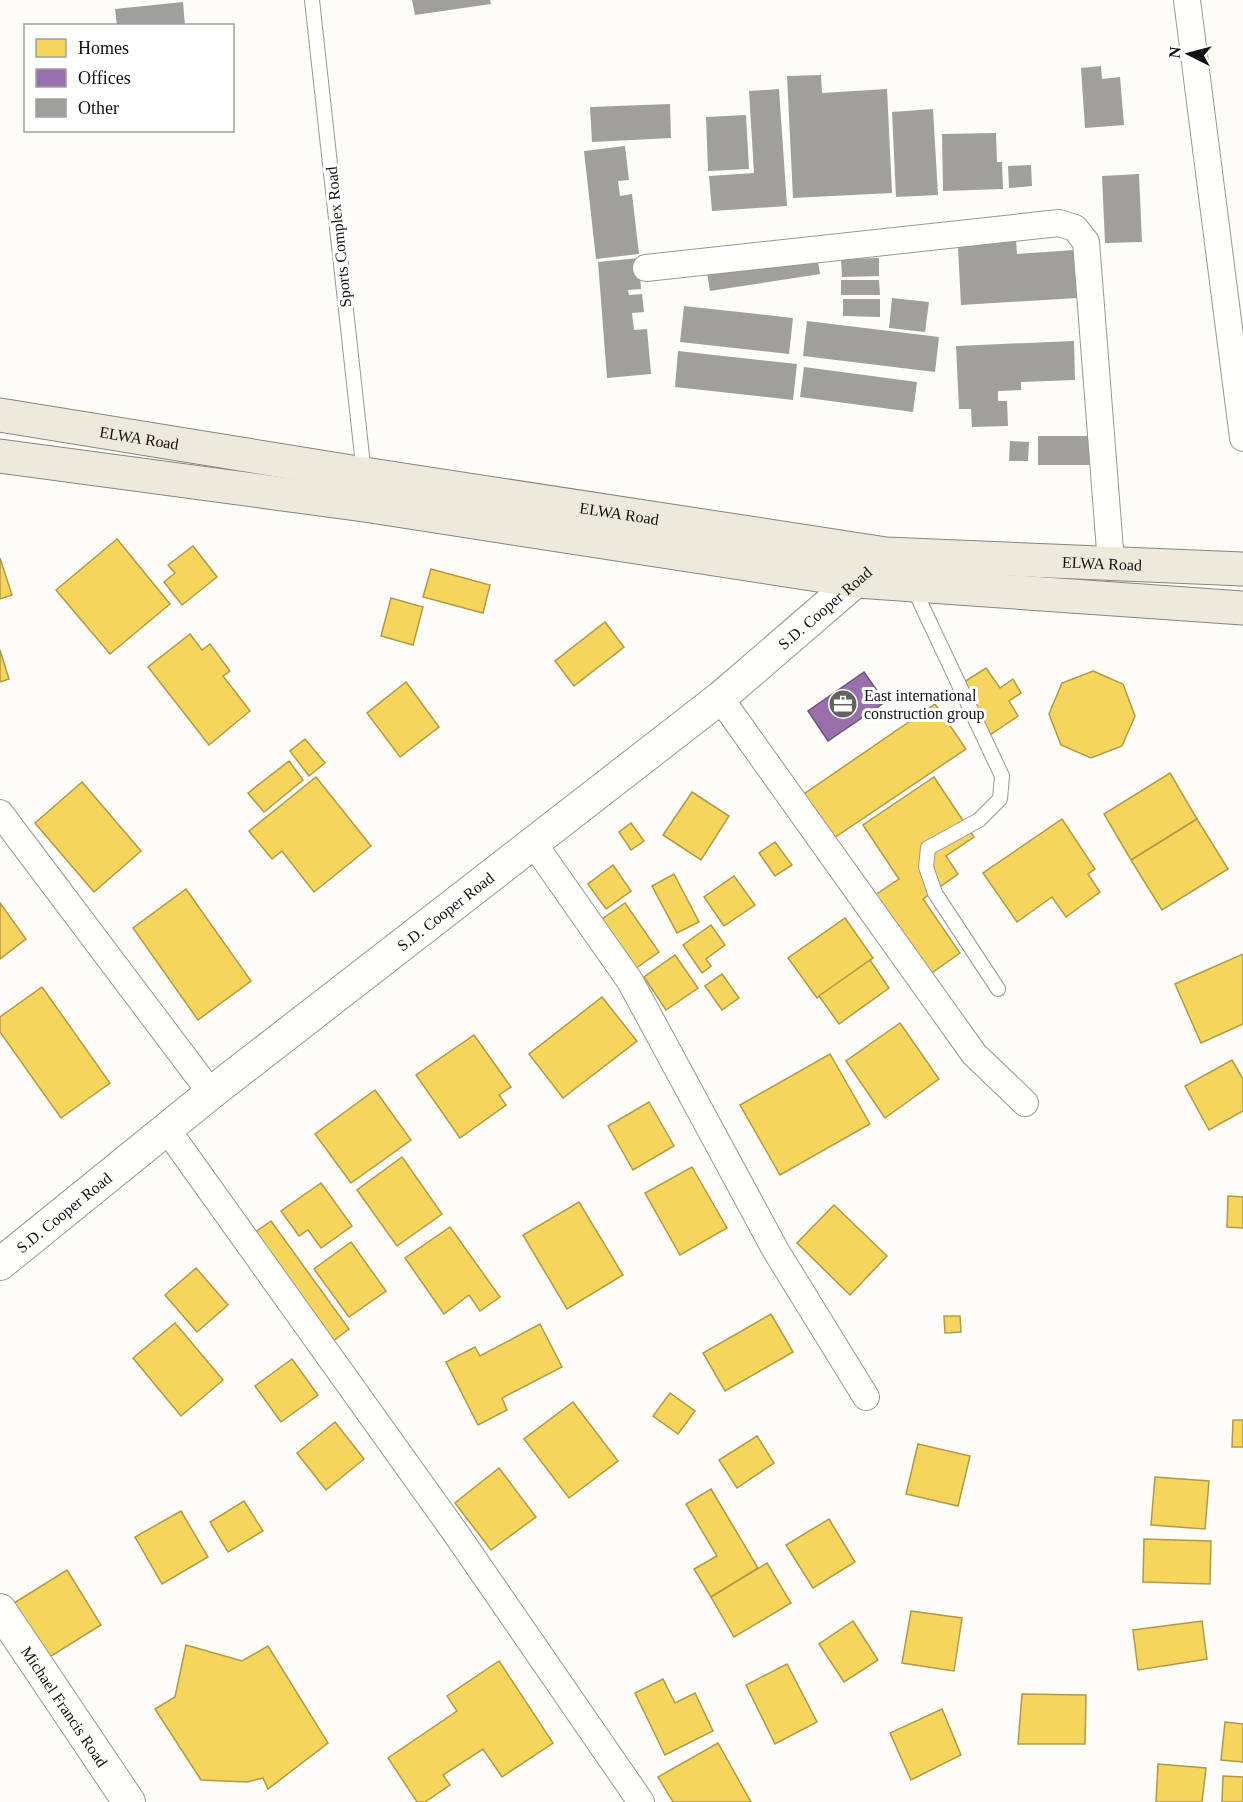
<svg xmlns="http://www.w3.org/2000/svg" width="1243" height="1802" viewBox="0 0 1243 1802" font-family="Georgia,serif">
<rect width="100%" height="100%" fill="#fdfcf7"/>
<g fill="#f6d55c" stroke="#b19a46" stroke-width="1.5">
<path d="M 117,539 L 170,604 L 110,654 L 56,590 Z"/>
<path d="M 193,546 L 217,577 L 182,605 L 164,582 L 175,573 L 168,565 Z"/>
<path d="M 0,558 L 12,595 L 0,599 Z"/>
<path d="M 431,569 L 490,585 L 483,613 L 423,597 Z"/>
<path d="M 391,598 L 423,607 L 413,645 L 381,636 Z"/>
<path d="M 605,622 L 624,647 L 574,686 L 555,661 Z"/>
<path d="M 190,634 L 202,650 L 210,644 L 230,671 L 223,676 L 250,711 L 209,745 L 148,667 Z"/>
<path d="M 0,650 L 9,679 L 0,682 Z"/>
<path d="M 986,668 L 1000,688 L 1013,679 L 1021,693 L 1009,701 L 1018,716 L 984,739 L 953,689 Z"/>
<path d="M 1093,671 L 1123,684 L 1135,716 L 1122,746 L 1091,758 L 1061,745 L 1049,714 L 1062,683 Z"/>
<path d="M 406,682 L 439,727 L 400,757 L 367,713 Z"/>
<path d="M 935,704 L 966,749 L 831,840 L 801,796 Z"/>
<path d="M 305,739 L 325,763 L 309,776 L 290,751 Z"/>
<path d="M 289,761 L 303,780 L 264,812 L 248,793 Z"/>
<path d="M 1170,773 L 1197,819 L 1131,860 L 1104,814 Z"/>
<path d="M 316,777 L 371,846 L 314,892 L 282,851 L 272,859 L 249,831 Z"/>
<path d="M 934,777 L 974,837 L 946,856 L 958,874 L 923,899 L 960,953 L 923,979 L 869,899 L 899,879 L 863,825 Z"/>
<path d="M 82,782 L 141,851 L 94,892 L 35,823 Z"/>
<path d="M 692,792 L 729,816 L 701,860 L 663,835 Z"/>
<path d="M 1062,819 L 1095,869 L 1088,874 L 1100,892 L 1066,917 L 1052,897 L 1017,922 L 983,873 Z"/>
<path d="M 1197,819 L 1228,869 L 1162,910 L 1131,860 Z"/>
<path d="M 631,823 L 644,841 L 631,850 L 619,832 Z"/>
<path d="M 775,842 L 792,865 L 775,876 L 759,853 Z"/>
<path d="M 613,865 L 631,891 L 606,909 L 588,884 Z"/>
<path d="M 674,874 L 699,922 L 677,933 L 652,886 Z"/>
<path d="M 734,876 L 755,905 L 724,926 L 704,897 Z"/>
<path d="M 186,889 L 251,981 L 198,1020 L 133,928 Z"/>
<path d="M 0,903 L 26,939 L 0,959 Z"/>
<path d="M 625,903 L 659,952 L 632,971 L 598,922 Z"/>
<path d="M 845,918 L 873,958 L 817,998 L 788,958 Z"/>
<path d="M 711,925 L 725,945 L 706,959 L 711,966 L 702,973 L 683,945 Z"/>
<path d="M 1243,954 L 1243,1024 L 1201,1043 L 1175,984 Z"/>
<path d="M 675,955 L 698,988 L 666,1010 L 644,977 Z"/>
<path d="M 870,960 L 889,988 L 839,1024 L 819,996 Z"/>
<path d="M 722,974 L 739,998 L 722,1010 L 705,986 Z"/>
<path d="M 42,987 L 110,1083 L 61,1118 L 0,1032 L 0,1017 Z"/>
<path d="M 602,997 L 637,1041 L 563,1098 L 529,1054 Z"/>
<path d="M 900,1023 L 939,1079 L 885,1118 L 846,1061 Z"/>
<path d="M 474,1035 L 511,1087 L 499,1095 L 506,1105 L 460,1138 L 416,1075 Z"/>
<path d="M 830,1054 L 870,1124 L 780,1175 L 740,1105 Z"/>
<path d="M 1232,1060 L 1243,1079 L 1243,1111 L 1209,1130 L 1185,1086 Z"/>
<path d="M 375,1090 L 411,1140 L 351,1183 L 315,1134 Z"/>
<path d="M 649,1102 L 674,1146 L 633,1170 L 608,1126 Z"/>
<path d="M 402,1157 L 442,1214 L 397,1246 L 357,1190 Z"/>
<path d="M 692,1167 L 727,1228 L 680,1255 L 645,1193 Z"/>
<path d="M 321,1183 L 352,1226 L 321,1248 L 308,1230 L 299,1236 L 281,1211 Z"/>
<path d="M 1228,1196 L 1243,1197 L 1243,1228 L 1227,1227 Z"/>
<path d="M 579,1202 L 623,1275 L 567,1309 L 523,1235 Z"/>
<path d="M 834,1205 L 887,1256 L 850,1295 L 797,1243 Z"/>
<path d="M 271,1221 L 349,1329 L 329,1344 L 251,1235 Z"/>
<path d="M 450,1227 L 500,1297 L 480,1311 L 469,1295 L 444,1314 L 405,1258 Z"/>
<path d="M 351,1242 L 386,1291 L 349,1317 L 314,1269 Z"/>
<path d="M 196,1268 L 228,1305 L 197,1332 L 165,1295 Z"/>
<path d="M 771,1314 L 793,1352 L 725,1391 L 703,1353 Z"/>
<path d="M 944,1316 L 960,1316 L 961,1332 L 945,1333 Z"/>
<path d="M 175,1323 L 223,1380 L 181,1416 L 133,1358 Z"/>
<path d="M 540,1324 L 562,1367 L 502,1398 L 507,1410 L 478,1425 L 446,1362 L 475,1347 L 480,1356 Z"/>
<path d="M 292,1359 L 318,1395 L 281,1422 L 255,1386 Z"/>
<path d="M 670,1393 L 695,1411 L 678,1434 L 653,1416 Z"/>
<path d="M 573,1402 L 618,1461 L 569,1498 L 524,1439 Z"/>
<path d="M 1233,1420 L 1243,1420 L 1243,1447 L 1232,1447 Z"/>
<path d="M 335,1422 L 364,1459 L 326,1490 L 297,1453 Z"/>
<path d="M 757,1436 L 774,1463 L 737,1488 L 719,1460 Z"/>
<path d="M 918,1444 L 970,1456 L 958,1506 L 906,1494 Z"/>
<path d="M 499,1468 L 536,1517 L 491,1550 L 455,1503 Z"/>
<path d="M 1155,1477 L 1209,1481 L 1205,1529 L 1151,1525 Z"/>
<path d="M 711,1489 L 758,1568 L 711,1597 L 694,1569 L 717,1556 L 686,1504 Z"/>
<path d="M 244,1501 L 263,1531 L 228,1552 L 210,1522 Z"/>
<path d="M 181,1511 L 208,1557 L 162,1584 L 135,1537 Z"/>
<path d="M 829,1519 L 855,1562 L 813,1588 L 786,1545 Z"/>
<path d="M 1144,1539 L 1211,1541 L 1210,1584 L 1143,1582 Z"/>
<path d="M 767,1563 L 791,1603 L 734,1637 L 711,1597 Z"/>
<path d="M 67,1570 L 101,1625 L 48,1658 L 14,1603 Z"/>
<path d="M 911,1611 L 962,1618 L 954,1671 L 902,1663 Z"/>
<path d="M 853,1621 L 878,1660 L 844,1682 L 819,1644 Z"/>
<path d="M 1202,1621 L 1207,1659 L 1138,1670 L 1133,1630 Z"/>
<path d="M 186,1645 L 242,1661 L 268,1646 L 328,1743 L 268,1789 L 263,1778 L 247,1782 L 201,1780 L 155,1709 L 175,1697 Z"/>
<path d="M 499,1661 L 553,1743 L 502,1777 L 483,1749 L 443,1775 L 450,1785 L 425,1802 L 417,1802 L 388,1758 L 457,1711 L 447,1696 Z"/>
<path d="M 787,1664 L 817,1722 L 775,1744 L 746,1685 Z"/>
<path d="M 663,1679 L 675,1703 L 695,1693 L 713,1731 L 665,1755 L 635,1693 Z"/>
<path d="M 1022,1694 L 1086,1695 L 1085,1744 L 1018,1744 Z"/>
<path d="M 942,1709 L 961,1755 L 911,1780 L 890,1733 Z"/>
<path d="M 1225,1722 L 1243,1724 L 1243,1762 L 1221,1760 Z"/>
<path d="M 718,1743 L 751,1802 L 673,1802 L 658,1777 Z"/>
<path d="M 1158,1764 L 1206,1768 L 1202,1802 L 1156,1802 Z"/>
<path d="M 1223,1776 L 1243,1777 L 1243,1802 L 1222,1802 Z"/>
</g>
<path fill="#9970ab" stroke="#70547d" stroke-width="1.5" d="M 864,672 L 885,702 L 828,741 L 808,711 Z"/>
<g fill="#a19f9c">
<path d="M 412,0 L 490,0 L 491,4 L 415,15 Z"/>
<path d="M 183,2 L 185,26 L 117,26 L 115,9 Z"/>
<path d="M 1101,66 L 1102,79 L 1120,77 L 1124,125 L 1085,128 L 1081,68 Z"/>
<path d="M 821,75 L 822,93 L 887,89 L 892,193 L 793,198 L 787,76 Z"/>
<path d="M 779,89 L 787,206 L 712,211 L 709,176 L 754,173 L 749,91 Z"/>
<path d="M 670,104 L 671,138 L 592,142 L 590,107 Z"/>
<path d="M 933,109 L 938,195 L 896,197 L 892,112 Z"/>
<path d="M 746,115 L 749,169 L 708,171 L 706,117 Z"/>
<path d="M 996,133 L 997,162 L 1002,162 L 1003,189 L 943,191 L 942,134 Z"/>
<path d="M 625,146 L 629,180 L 618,181 L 620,196 L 632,194 L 639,254 L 596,259 L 584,151 Z"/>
<path d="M 1031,165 L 1032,186 L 1009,188 L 1008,166 Z"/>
<path d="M 1139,174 L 1142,242 L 1105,243 L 1102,176 Z"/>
<path d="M 1015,224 L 1017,254 L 1074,250 L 1077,298 L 961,305 L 957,228 Z"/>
<path d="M 815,244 L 820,274 L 710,291 L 705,260 Z"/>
<path d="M 639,258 L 641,289 L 628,290 L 629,295 L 642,294 L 644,312 L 632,313 L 634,330 L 647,329 L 651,374 L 607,378 L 598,262 Z"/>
<path d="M 879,258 L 879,276 L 842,277 L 841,259 Z"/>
<path d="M 841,280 L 879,280 L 880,295 L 841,295 Z"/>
<path d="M 892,298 L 929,302 L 925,332 L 889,328 Z"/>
<path d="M 843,299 L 880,299 L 880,317 L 843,316 Z"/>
<path d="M 684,306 L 793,318 L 789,354 L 680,342 Z"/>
<path d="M 807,321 L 939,337 L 935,372 L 803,356 Z"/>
<path d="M 1074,341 L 1075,380 L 1021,382 L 1021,390 L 998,391 L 998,401 L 1007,401 L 1008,426 L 972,427 L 971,409 L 959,409 L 956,346 Z"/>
<path d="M 678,351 L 797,364 L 793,400 L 675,387 Z"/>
<path d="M 804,367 L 917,382 L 913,412 L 800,397 Z"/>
<rect x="1038" y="436" width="63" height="29"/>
<path d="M 1010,441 L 1029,442 L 1028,461 L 1009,461 Z"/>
</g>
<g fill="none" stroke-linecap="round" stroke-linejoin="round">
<g stroke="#979795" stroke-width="16">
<g id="service">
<path d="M 312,0 L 364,474"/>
<path d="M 913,587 L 1002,776 L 1000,799 L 979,820 L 928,848 L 926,867 L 935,893 L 998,989"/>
</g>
</g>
<g stroke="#979795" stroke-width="28">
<g id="minor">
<path d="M 1187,0 L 1243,438"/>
<path d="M 646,268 L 1059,223 L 1075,228 L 1086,242 L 1111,563"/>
<path d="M 720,698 L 974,1054 L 1025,1103"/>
<path d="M 0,813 L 211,1093"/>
<path d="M 534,844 L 630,981 L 776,1251 L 866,1397"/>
<path d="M 166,1128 L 457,1535 L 641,1802"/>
</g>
</g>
<g stroke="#979795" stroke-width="34">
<g id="tertiary">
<path id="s1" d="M 0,1264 L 211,1093 L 720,698 L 872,567"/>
<path id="s2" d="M 0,1610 L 129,1802"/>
</g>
</g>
<g stroke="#858482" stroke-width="35">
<g id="primary">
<path id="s3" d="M 0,415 L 364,474 L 886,554 L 1243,569"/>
<path d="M 0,456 L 364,505 L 857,581 L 1243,608"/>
</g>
</g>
<use href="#service" stroke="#fffffe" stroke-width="14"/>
<use href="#minor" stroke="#fffffe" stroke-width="26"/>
<use href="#tertiary" stroke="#fffffe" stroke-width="32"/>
<use href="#primary" stroke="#ede9dc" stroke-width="33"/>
</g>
<defs>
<g id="office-disc" transform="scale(1.5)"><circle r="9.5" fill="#646362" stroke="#fff"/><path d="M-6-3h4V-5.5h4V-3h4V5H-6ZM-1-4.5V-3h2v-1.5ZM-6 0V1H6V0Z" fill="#fff"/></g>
</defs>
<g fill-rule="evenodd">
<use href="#office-disc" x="843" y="704"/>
</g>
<g text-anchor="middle" stroke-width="6" stroke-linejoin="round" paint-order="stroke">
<g font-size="16" fill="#111" stroke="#fff">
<text transform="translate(338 237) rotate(-96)" y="6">Sports Complex Road</text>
<text dy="6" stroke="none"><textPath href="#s3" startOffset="141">ELWA Road</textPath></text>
<text dy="6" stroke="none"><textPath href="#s3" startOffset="627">ELWA Road</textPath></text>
<text dy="6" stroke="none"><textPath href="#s3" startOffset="1113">ELWA Road</textPath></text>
<text dy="6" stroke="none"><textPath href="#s1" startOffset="1054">S.D. Cooper Road</textPath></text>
<text dy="6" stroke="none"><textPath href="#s1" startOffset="568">S.D. Cooper Road</textPath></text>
<text dy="6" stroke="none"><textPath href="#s1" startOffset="82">S.D. Cooper Road</textPath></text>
<text dy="6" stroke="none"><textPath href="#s2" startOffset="116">Michael Francis Road</textPath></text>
</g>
<g font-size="16" fill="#111" stroke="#fff" text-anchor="start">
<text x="864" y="701">East international<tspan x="864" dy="18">construction group</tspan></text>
</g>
</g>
<rect x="24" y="24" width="210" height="108" fill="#ffffff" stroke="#a0a0a0" stroke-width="1.5"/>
<rect x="36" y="39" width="30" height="18" fill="#f6d55c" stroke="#a0a0a0" stroke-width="1.5"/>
<text x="78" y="54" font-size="18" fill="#111111">Homes</text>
<rect x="36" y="69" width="30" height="18" fill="#9970ab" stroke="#a0a0a0" stroke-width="1.5"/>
<text x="78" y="84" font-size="18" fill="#111111">Offices</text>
<rect x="36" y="99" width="30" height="18" fill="#a19f9c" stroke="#a0a0a0" stroke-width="1.5"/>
<text x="78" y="114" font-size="18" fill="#111111">Other</text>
<g transform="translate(1189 54) rotate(276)" stroke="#ffffff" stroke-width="4.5" paint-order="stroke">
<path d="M0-4.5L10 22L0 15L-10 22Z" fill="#111111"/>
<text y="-9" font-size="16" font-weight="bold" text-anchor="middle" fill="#111111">N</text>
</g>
</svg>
